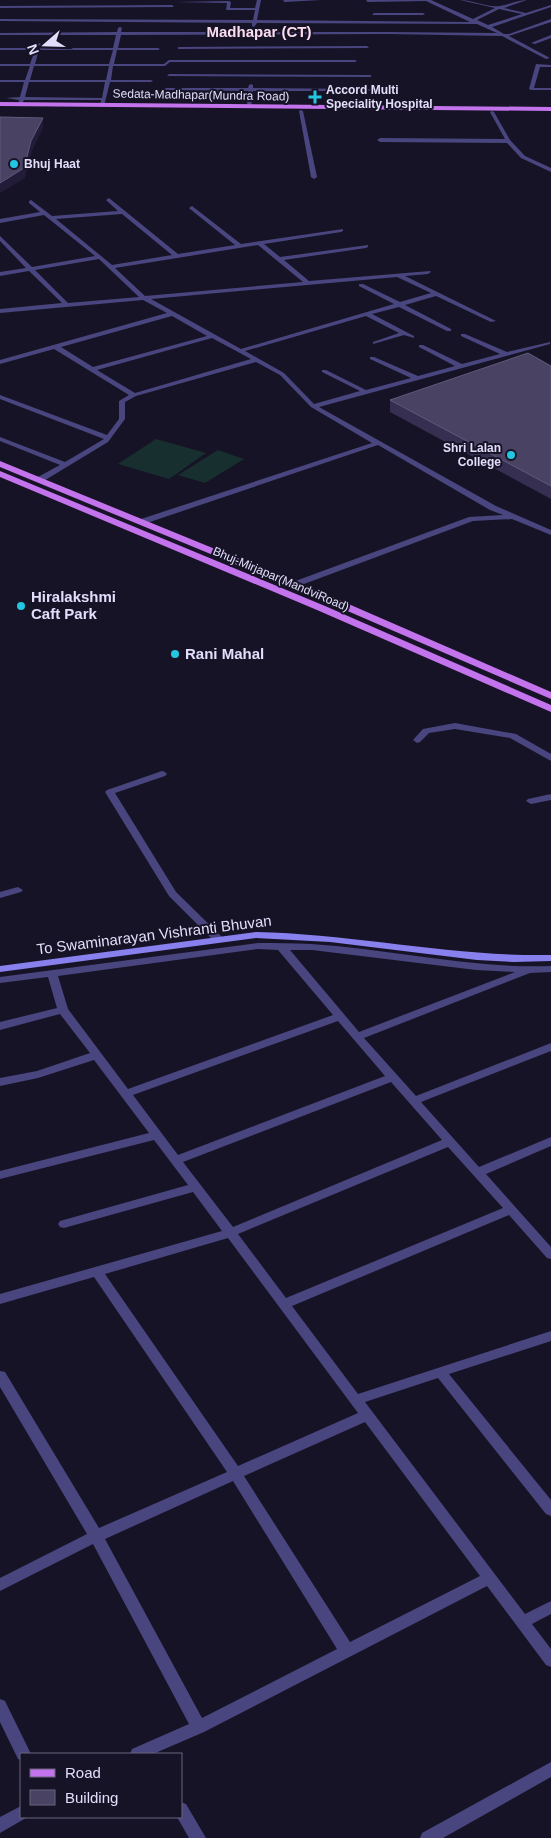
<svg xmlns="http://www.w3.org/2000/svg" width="551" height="1838" viewBox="0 0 551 1838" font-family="Helvetica,sans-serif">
<rect width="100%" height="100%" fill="#171326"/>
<g fill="#172f2f">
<path d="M 156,439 L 206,453 L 169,479 L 118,464 Z"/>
<path d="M 218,450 L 244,459 L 205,483 L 178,475 Z"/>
</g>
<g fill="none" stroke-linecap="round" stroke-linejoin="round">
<g fill="#49457e" fill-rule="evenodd">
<path d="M 257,0 L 261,0 L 257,20 L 470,22 L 426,1 L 368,2 L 366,1 L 367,0 L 431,0 L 473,19 L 495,8 L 460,0 C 473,0 488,8 500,6 C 509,5 517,0 527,0 L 504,8 L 526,13 L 551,5 L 551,7 L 492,27 L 504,34 L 509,34 L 551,19 L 551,22 L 509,36 L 550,58 L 546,59 L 502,36 L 389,34 L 121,35 L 118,48 L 158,48 L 160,49 L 158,50 L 117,50 L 114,64 L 164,64 L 169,60 L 355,60 L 357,61 L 355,62 L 170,62 L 165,66 L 113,66 L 111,80 L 151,80 L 153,81 L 151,82 L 110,82 L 104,106 L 102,107 L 100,106 L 101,100 L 24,100 L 22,104 L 20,105 L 18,104 L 19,100 L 6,98 L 20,97 L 24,82 L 0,82 L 0,80 L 25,80 L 30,66 L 0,66 L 0,64 L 30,64 L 35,50 L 0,50 L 0,48 L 36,48 L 39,43 L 41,44 L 40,48 L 113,48 L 116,35 L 0,35 L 0,33 L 117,32 L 118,28 L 120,27 L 122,28 L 121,32 L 389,32 L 497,33 L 477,24 L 257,23 L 254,27 L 252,26 L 252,23 L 0,21 L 0,19 L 253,20 L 255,10 L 226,10 L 227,3 L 175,2 L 229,1 L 231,2 L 230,8 L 255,8 ZM 499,9 L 522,14 L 488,25 L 477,20 ZM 39,50 L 113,50 L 109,64 L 35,64 ZM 34,66 L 109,66 L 106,80 L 30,80 ZM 29,82 L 105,82 L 102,98 L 25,97 Z"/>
<path d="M 284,0 L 321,0 L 285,2 L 283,1 Z"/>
<path d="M 172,5 L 174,7 L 0,8 L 0,6 Z"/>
<path d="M 374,13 L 423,13 L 425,14 L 423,15 L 372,15 Z"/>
<path d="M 551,35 L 551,38 L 535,44 L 531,43 Z"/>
<path d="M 367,46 L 369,48 L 179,49 L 177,48 L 179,47 Z"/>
<path d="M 536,64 L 551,65 L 551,67 L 540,67 L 534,88 L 551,88 L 551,90 L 531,90 L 529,89 Z"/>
<path d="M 169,74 L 370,75 L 372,76 L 370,77 L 167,76 Z"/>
<path d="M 251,84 L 253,85 L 253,88 L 371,89 L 373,90 L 371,91 L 253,91 L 251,107 L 249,108 L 247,107 L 248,91 L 166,90 L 164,89 L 166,88 L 248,88 L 249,85 Z"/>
<path d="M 301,110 L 303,111 L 317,177 L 314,179 L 311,177 L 299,111 Z"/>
<path d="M 492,111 L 494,112 L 510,140 L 525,156 L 551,168 L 551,172 L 521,158 L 507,143 L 380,142 L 377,140 L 380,138 L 505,139 L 490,112 Z"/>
<path d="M 109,198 L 178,254 L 235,245 L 190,209 L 189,208 L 192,206 L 241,244 L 343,229 L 343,231 L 341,232 L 264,244 L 280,257 L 368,245 L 368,247 L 366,248 L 284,260 L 309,281 L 430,271 L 431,272 L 428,274 L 405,276 L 496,321 L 491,322 L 436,296 L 405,305 L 451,329 L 451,331 L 447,331 L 399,307 L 372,314 L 414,336 L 414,338 L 404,335 L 373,344 L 373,342 L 399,333 L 366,316 L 245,351 L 284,373 L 314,404 L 360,391 L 322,372 L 322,370 L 326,370 L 366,390 L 411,378 L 370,359 L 370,357 L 374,357 L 418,376 L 455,366 L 419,347 L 419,345 L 423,345 L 462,364 L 500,354 L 461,336 L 461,334 L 465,334 L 507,352 L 550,342 L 550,344 L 319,407 L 496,506 L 551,530 L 551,535 L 512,519 L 473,521 L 296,587 L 290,587 L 290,583 L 469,517 L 503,515 L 490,510 L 378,445 L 144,524 L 138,524 L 138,520 L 372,443 L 311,407 L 280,375 L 256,362 L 136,396 L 125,402 L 125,419 L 108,442 L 42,482 L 36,482 L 36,478 L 60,465 L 0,441 L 0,437 L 65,462 L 104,439 L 0,399 L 0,395 L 107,435 L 119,419 L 119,401 L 129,395 L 54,349 L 0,364 L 0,360 L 167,313 L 143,300 L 0,313 L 0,309 L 62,303 L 29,271 L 0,276 L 0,272 L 26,268 L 0,241 L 0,236 L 32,267 L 95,256 L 44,215 L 0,223 L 0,219 L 40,212 L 29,203 L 29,201 L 31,200 L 52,216 L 118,211 L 107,201 L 106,200 ZM 122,214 L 172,255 L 112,265 L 56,219 ZM 258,245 L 303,282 L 145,296 L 115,268 ZM 99,259 L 139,297 L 68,303 L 35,270 ZM 397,277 L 431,293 L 400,302 L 363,284 L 359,284 L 359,286 L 394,304 L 241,349 L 151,299 ZM 172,316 L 207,336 L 93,367 L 61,347 ZM 212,338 L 251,359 L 135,393 L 97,370 Z"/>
<path d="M 455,723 L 516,734 L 551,754 L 551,761 L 510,738 L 455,729 L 429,733 L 420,742 L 417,743 L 413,740 L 423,729 Z"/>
<path d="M 162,771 L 165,772 L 167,774 L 165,776 L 115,793 L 176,892 L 223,938 L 224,940 L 223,942 L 215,942 L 169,896 L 105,792 L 107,790 Z"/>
<path d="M 551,794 L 551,800 L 531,804 L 526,801 L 528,799 Z"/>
<path d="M 18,887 L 23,890 L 21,892 L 0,898 L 0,892 Z"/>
<path d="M 258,943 C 276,943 294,943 311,944 C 392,949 470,969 551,966 L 551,972 L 530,973 L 364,1038 L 416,1096 L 551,1043 L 551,1051 L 421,1102 L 479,1167 L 551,1137 L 551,1146 L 486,1174 L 551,1247 L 551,1259 L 547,1258 L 509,1215 L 292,1306 L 358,1394 L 551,1331 L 551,1341 L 449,1374 L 551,1500 L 551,1516 L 546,1514 L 438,1378 L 365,1402 L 525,1614 L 551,1601 L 551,1614 L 532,1624 L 551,1649 L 551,1667 L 546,1665 L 487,1586 L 204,1732 L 153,1754 L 130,1754 L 132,1749 L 189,1724 L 93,1544 L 0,1591 L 0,1578 L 87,1534 L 0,1387 L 0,1371 L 5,1372 L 99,1528 L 227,1472 L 94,1277 L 0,1304 L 0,1294 L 222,1231 L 193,1192 L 64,1228 L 60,1227 L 58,1224 L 60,1221 L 188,1185 L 154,1140 L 0,1179 L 0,1171 L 149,1133 L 94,1060 L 38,1078 L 0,1086 L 0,1078 L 37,1071 L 90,1053 L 60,1014 L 0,1030 L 0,1022 L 57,1008 L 48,977 L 0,983 L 0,977 ZM 258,949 L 278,950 L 333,1015 L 128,1089 L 68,1009 L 58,976 ZM 290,950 L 312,950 L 476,970 L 515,972 L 359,1032 ZM 338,1021 L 385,1076 L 178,1155 L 133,1095 ZM 391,1082 L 442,1140 L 233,1227 L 183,1162 ZM 448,1147 L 503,1208 L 286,1298 L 238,1234 ZM 228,1238 L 358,1413 L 238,1466 L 105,1274 ZM 365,1422 L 480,1576 L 350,1642 L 244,1476 ZM 233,1481 L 337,1649 L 202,1718 L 105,1539 Z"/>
<path d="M 0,1699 L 5,1701 L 31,1754 L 21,1754 L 21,1760 L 18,1759 L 0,1722 Z"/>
<path d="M 551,1762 L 551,1777 L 443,1838 L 420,1838 L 422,1833 Z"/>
<path d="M 181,1802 L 186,1804 L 206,1838 L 189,1838 L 177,1817 L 181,1817 Z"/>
<path d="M 21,1806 L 21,1817 L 27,1817 L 26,1818 L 0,1833 L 0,1817 Z"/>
</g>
<path fill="#8881ed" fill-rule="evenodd" d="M 256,932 C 355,934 452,957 551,955 L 551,961 L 514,962 L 477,960 L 330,942 L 256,938 L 0,972 L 0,966 Z"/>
<g fill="#c373eb" fill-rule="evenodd">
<path d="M 0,102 L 551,107 L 551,111 L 0,106 Z"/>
<path d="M 0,461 L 337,599 L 551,692 L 551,699 L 329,603 L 0,467 Z"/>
<path d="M 0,471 L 325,606 L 551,705 L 551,712 L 317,610 L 0,477 Z"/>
</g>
</g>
<path fill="#372f51" d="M 551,366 L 551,499 L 390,412 L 390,400 Z"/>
<path fill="#221c38" d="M 43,118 L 43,128 L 32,151 L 25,178 L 0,193 L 0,183 L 31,141 Z"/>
<g fill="#494263" stroke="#615a7b">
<path d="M 0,117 L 43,118 L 31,141 L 24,168 L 0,183 Z"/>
<path d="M 528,353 L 551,366 L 551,486 L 390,400 Z"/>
</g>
<g fill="#23c5e0" stroke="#171326" stroke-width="2">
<path d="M312.5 89.5h5v5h5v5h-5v5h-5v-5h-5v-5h5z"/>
<circle cx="14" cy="164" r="5"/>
<circle cx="511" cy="455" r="5"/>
<circle cx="21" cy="606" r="5"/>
<circle cx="175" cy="654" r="5"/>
</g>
<g text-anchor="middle" stroke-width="4" stroke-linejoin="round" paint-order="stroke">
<g font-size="12" font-weight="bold" fill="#e1ddfa" stroke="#171326" text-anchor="start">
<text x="326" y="94">Accord Multi<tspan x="326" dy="14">Speciality Hospital</tspan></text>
<text x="24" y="168">Bhuj Haat</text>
<text x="501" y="452" text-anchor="end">Shri Lalan<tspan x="501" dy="14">College</tspan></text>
</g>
<g font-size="12" fill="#e1ddfa" stroke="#171326">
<text transform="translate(201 95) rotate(1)" y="4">Sedata-Madhapar(Mundra Road)</text>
<text transform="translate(281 579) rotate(23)" y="4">Bhuj-Mirjapar(MandviRoad)</text>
</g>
<g font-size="15" font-weight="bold" fill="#fadeef" stroke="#171326">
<text x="259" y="37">Madhapar (CT)</text>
</g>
<g font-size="15" font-weight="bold" fill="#e1ddfa" stroke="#171326" text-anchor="start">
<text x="31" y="602">Hiralakshmi<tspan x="31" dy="17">Caft Park</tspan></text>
<text x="185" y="659">Rani Mahal</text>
</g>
<g font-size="15" fill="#e1ddfa" stroke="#171326">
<text transform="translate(154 935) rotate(-7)" y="5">To Swaminarayan Vishranti Bhuvan</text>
</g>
</g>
<rect x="20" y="1753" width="162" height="65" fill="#171326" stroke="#68647b"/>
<rect x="30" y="1769" width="25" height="8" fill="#c373eb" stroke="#68647b"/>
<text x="65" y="1778" font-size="15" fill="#e1ddfa">Road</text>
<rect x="30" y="1790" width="25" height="15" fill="#494263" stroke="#68647b"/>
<text x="65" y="1803" font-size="15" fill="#e1ddfa">Building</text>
<g transform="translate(45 45) rotate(250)" stroke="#171326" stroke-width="4" paint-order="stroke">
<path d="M0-4L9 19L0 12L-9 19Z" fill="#e1ddfa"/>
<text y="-8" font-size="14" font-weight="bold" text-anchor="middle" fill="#e1ddfa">N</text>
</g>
</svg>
